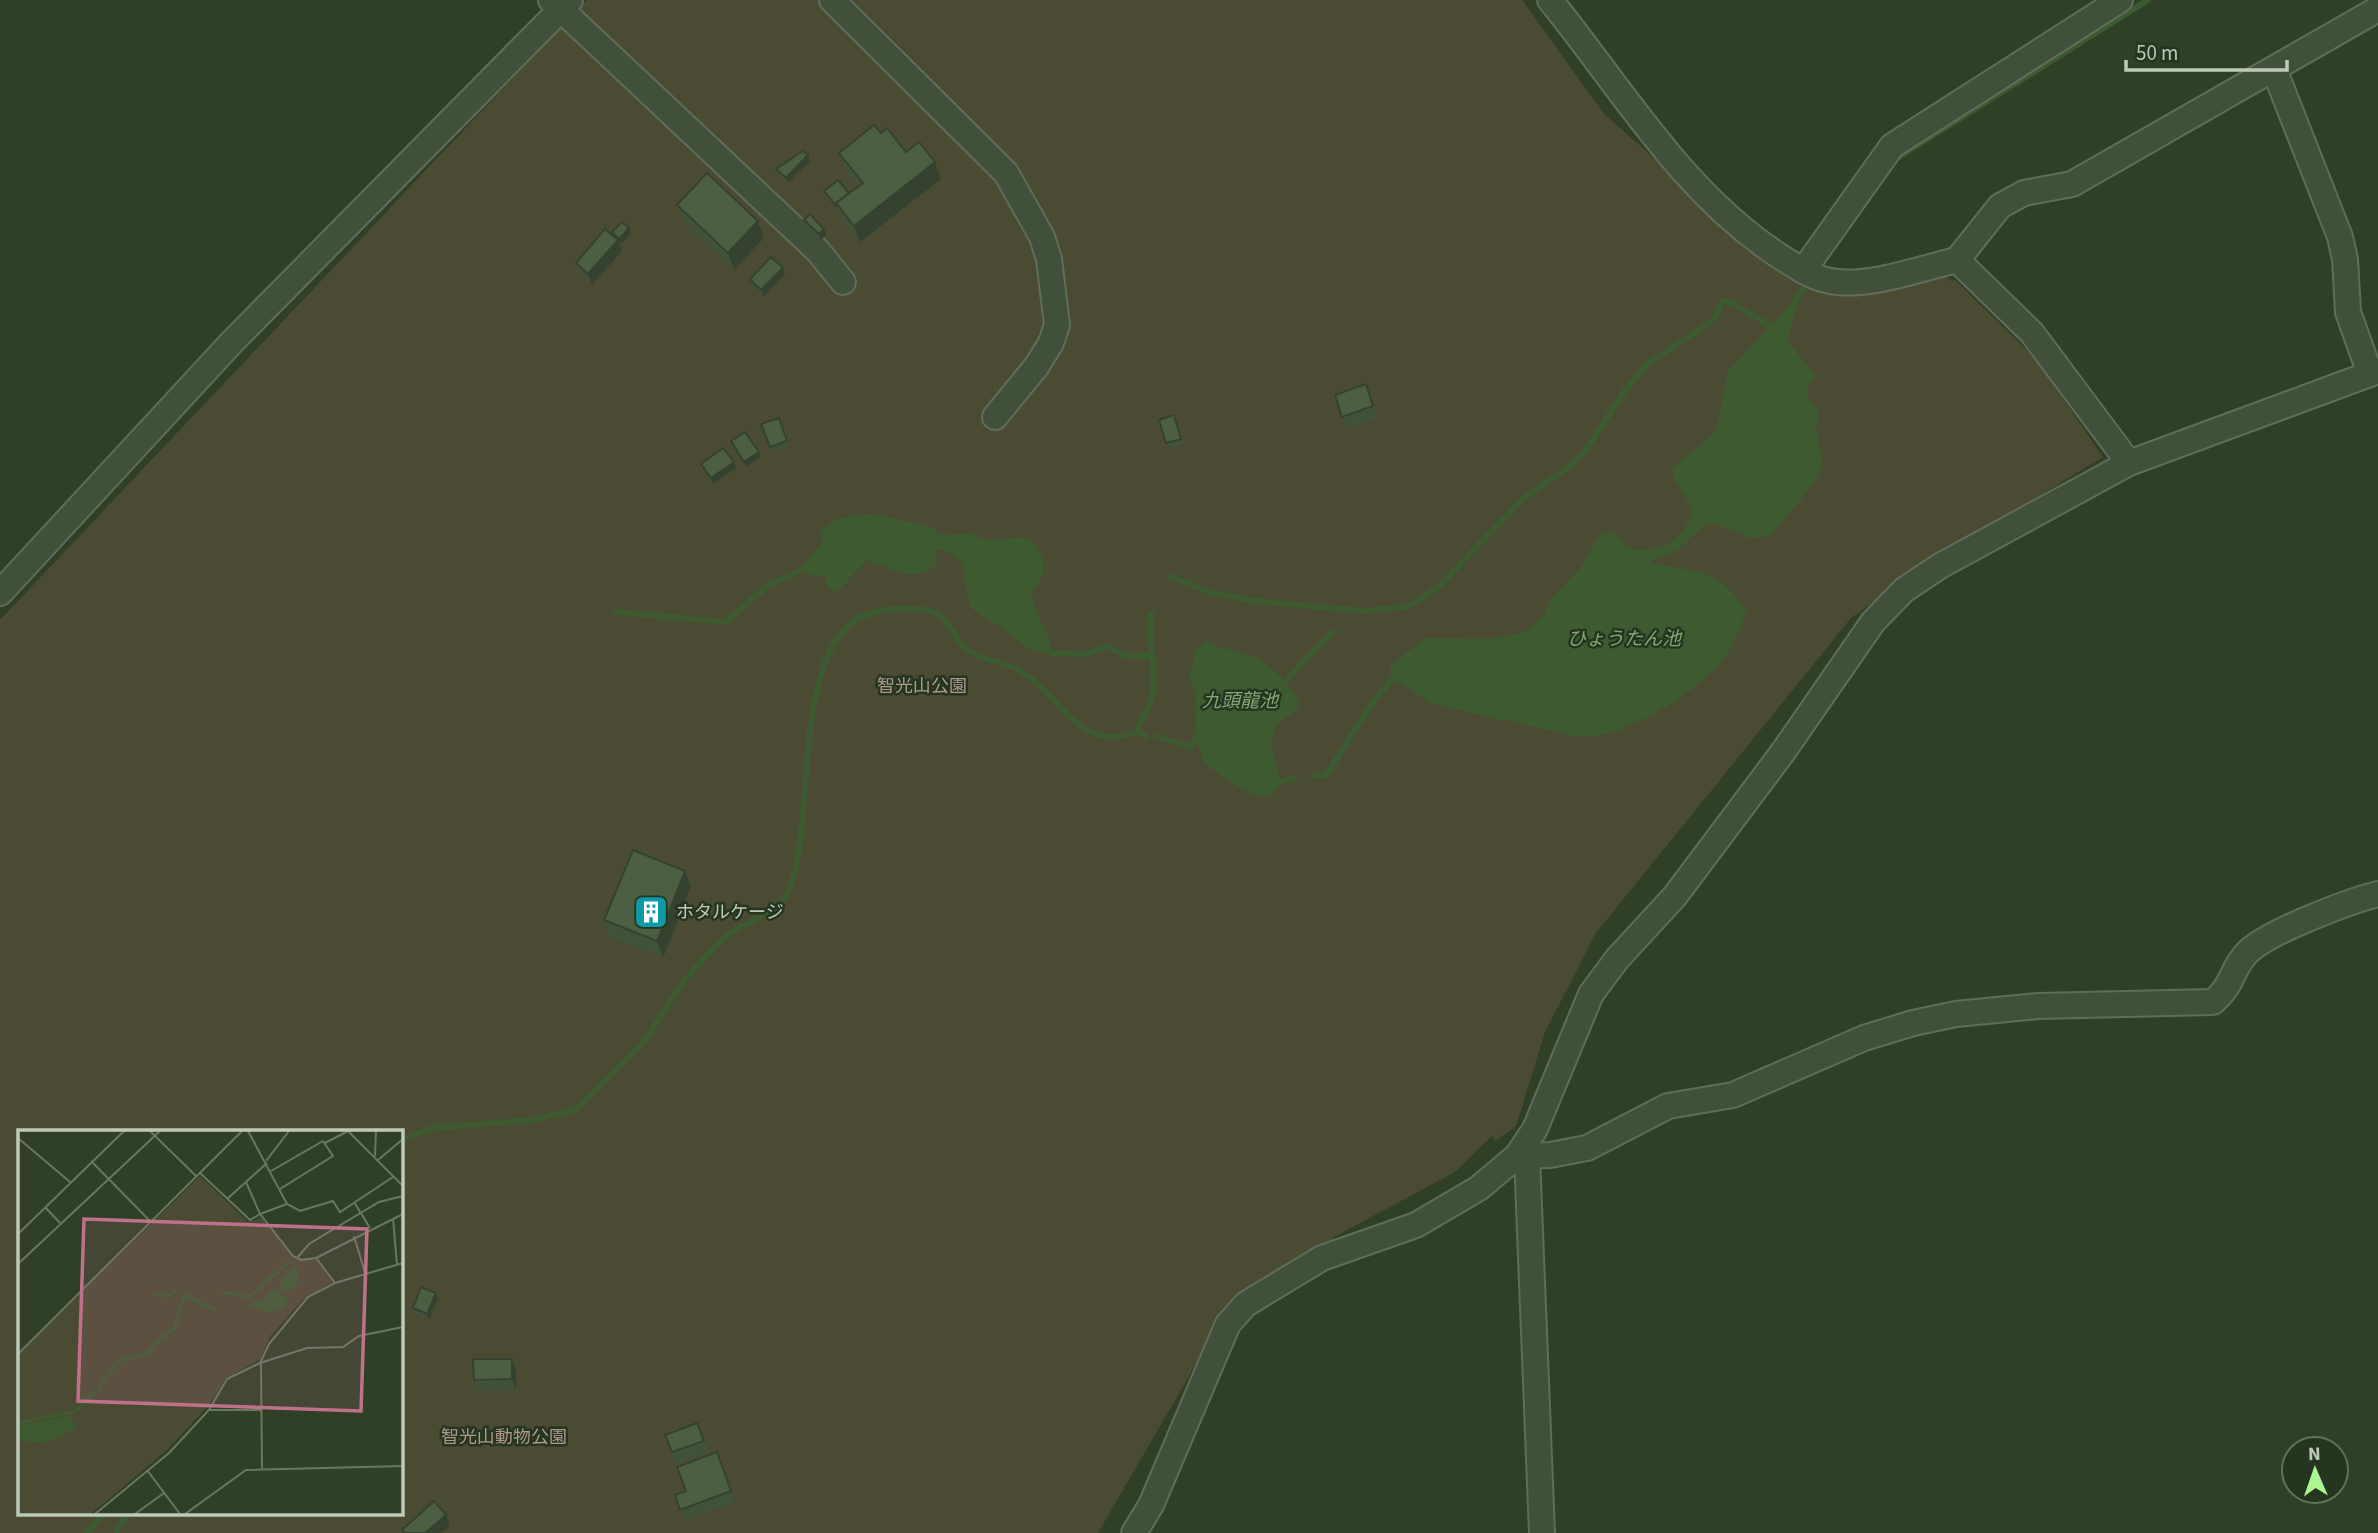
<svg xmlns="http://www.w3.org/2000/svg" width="2378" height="1533" viewBox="0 0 2378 1533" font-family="'Source Sans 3','Noto Sans JP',sans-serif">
<rect width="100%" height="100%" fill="#2f4027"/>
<path fill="#4b4b34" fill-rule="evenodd" d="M 587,0 L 1522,0 L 1604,114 L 1770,260 L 1821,294 L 1939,270 L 1951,281 L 1955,280 L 2035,358 L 2103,457 L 1914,572 L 1851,618 L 1596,933 L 1545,1032 L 1516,1126 L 1495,1141 L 1492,1136 L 1455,1172 L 1332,1238 L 1335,1244 L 1232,1302 L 1098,1533 L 0,1533 L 0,620 ZM 19,1132 L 401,1132 L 401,1514 L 19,1514 Z"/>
<g fill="#3d5a31">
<path d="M 1789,306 L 1796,310 L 1787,341 L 1816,375 L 1807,386 L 1808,398 L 1819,413 C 1812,430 1821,444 1822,462 C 1822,479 1780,526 1766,537 L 1750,538 L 1713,523 L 1704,525 L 1678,550 L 1652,560 L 1652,563 C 1693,571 1724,570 1746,612 C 1741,627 1735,643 1726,656 C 1698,692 1626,739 1580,737 L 1435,705 L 1392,679 L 1390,666 L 1425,638 L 1492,639 L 1527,631 L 1544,615 L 1550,600 L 1581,567 L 1599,535 L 1609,531 L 1622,538 L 1626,548 C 1657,555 1684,541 1693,510 L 1673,477 L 1672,468 L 1716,432 L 1728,371 Z"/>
<path d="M 870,514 L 926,525 L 943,535 L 970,533 L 986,540 L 1024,537 L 1034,542 L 1043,559 L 1043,575 L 1031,593 C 1035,623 1050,623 1051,653 C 1026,655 1017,636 997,625 C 986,619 979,615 969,606 C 969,589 963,582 963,564 L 954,555 L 940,549 L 936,550 L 936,565 C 915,585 890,567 867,560 L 836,593 L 828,587 L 824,576 L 814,576 L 801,569 L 823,541 L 820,532 C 836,517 849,515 870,514 Z"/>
<path d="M 1205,640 C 1216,648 1224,648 1237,651 C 1266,658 1286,678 1299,703 C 1297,712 1291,714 1284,719 C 1263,734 1275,761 1281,782 C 1277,788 1274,796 1265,796 C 1246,796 1221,775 1205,764 L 1196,738 L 1196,695 L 1189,679 L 1195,651 Z"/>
</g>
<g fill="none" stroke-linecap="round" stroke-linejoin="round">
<g stroke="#3d5a31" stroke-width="6">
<path d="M 1894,160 L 2148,0"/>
<path d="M 1736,305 L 1770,326"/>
<path d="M 1792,308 L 1808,279"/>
<path d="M 1170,577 L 1210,592 L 1254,601 L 1365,611 L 1407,607 L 1436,589 L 1524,498 L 1570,466 L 1585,451 L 1626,389 L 1647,364 L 1708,324 L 1716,316 L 1723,300 L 1734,304"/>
<path d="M 616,612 L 726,622 L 767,586 L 802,570"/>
<path d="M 1051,653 L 1089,654 L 1106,646 L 1126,656 L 1150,656"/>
<path d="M 1298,667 L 1331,633"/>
<path d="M 1287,679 L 1297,669"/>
<path d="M 1137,732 C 1141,717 1152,706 1153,692 C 1156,665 1148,641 1151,614"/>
<path d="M 1156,736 L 1190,747 L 1196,738"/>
<path d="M 1313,776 L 1326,775 L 1376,698 L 1392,679"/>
<path d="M 1281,782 L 1295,777"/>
<path d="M 686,978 C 700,964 714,945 731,933 C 743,925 782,907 787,895 C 819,830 786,636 872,613 C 891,608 929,604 944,619 C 952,628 957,641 966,649 C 981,661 1004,661 1020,671 C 1065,697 1075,753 1137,732 L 1147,737"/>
<path d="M 401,1140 L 433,1128 L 532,1120 L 577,1109 L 644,1042 L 683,982"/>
<path d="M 87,1533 L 103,1514"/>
<path d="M 116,1533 L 127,1514"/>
</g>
<g stroke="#5f6d59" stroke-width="28">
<g id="minor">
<path d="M 551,0 L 818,251 L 843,282"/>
<path d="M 832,0 L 1006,173 L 1042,237 L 1049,259 L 1057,325 L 1051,343 L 1036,367 L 995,417"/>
<path d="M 1550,0 C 1623,90 1684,196 1784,259 C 1802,270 1816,280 1837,282 C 1873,286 1922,268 1957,260 L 2032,333 L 2129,463"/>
<path d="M 2274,69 L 2340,237 L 2345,259 L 2348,312 L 2370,374"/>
<path d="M 1957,260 L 2000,206 L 2024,193 L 2072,184 L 2378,9"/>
<path d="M 1803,271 L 1892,146 L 2120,0"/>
<path d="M 0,593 L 232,342 L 570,0"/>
<path d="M 1517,1156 L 1550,1155 L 1587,1148 L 1668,1106 L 1733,1095 L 1864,1038 L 1913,1023 L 1956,1014 L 2038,1006 L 2213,1002 C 2234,984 2231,970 2246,954 C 2264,933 2350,901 2378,894"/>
<path d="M 1527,1156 L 1542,1533"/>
<path d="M 1134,1533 L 1151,1505 L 1228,1324 L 1246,1304 L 1322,1258 L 1416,1225 L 1479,1188 L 1517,1156 L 1535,1129 L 1591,994 L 1617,959 L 1675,896 L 1783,752 L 1873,622 L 1904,590 L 1940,566 L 2129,463 L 2378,371"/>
</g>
</g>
<use href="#minor" stroke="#41503b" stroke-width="24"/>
</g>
<g fill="#41523a">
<path d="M 881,133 L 941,179 L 860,242 L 842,220 L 840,213 L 826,196 L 824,191 L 849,193 L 858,186 L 845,169 L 839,153 Z"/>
<path d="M 808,155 L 810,161 L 788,183 L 778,174 L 776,169 Z"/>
<path d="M 677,205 L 764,238 L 734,270 L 683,222 Z"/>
<path d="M 804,220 L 826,234 L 821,240 L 806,226 Z"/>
<path d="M 612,232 L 631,234 L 621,244 L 618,241 L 622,251 L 592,285 L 580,274 L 576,263 L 614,237 Z"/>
<path d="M 785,274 L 764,296 L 752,284 L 750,279 Z"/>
<path d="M 1366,384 L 1377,418 L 1346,428 L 1335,395 Z"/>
<path d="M 1174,415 L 1183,444 L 1168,449 L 1159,420 Z"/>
<path d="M 779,418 L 789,446 L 772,452 L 761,424 Z"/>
<path d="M 731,441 L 759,452 L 761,457 L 746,467 L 733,447 Z"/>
<path d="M 734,462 L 736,468 L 713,484 L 703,469 L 701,464 Z"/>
<path d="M 691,887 L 663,958 L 610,937 L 604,920 Z"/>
<path d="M 436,1293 L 438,1299 L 429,1319 L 415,1313 L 413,1308 Z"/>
<path d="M 512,1359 L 516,1370 L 516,1390 L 478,1391 L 474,1380 Z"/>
<path d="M 697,1423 L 708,1452 L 676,1464 L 665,1435 Z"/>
<path d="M 717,1452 L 735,1502 L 684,1521 L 675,1495 L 686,1491 Z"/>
</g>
<g fill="#35422f">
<path d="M 808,155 L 810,161 L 788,183 L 786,178 Z"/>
<path d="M 935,162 L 941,179 L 860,242 L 854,226 Z"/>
<path d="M 758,221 L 764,238 L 734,270 L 728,253 Z"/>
<path d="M 629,228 L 631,234 L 621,244 L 619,239 Z"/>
<path d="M 824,229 L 826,234 L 821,240 L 819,234 Z"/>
<path d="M 618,240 L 622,251 L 592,285 L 588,274 Z"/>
<path d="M 783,268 L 785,274 L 764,296 L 761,290 Z"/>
<path d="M 759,452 L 761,457 L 746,467 L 744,462 Z"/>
<path d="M 734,462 L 736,468 L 713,484 L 711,478 Z"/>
<path d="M 685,871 L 691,887 L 663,958 L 657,941 Z"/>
<path d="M 436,1293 L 438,1299 L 429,1319 L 427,1314 Z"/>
<path d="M 512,1359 L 516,1370 L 516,1390 L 512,1379 Z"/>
<path d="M 446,1515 L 450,1526 L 441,1533 L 425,1533 Z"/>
</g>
<g fill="#4c5f43" stroke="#35422f" stroke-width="2">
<path d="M 874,125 L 881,133 L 887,128 L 906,152 L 919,142 L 935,162 L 854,226 L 836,203 L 863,183 L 839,153 Z"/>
<path d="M 803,151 L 808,155 L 786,178 L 776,169 Z"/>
<path d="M 707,173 L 758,221 L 728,253 L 677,205 Z"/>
<path d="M 838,180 L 849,193 L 836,203 L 837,207 L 824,191 Z"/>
<path d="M 810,214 L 824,229 L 819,234 L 804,220 Z"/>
<path d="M 622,222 L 629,228 L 619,239 L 612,232 Z"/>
<path d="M 605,229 L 618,240 L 588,274 L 576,263 Z"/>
<path d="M 771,257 L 783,268 L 761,290 L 750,279 Z"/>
<path d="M 1366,384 L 1373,406 L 1342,417 L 1335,395 Z"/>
<path d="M 1174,415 L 1181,439 L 1166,443 L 1159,420 Z"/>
<path d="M 779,418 L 787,441 L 770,447 L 761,424 Z"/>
<path d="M 745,432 L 759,452 L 744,462 L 731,441 Z"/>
<path d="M 723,448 L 734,462 L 711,478 L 701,464 Z"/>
<path d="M 633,850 L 685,871 L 657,941 L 604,920 Z"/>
<path d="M 421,1287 L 436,1293 L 427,1314 L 413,1308 Z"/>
<path d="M 473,1359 L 512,1359 L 512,1379 L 474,1380 Z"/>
<path d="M 697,1423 L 704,1441 L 672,1452 L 665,1435 Z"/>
<path d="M 717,1452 L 731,1491 L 680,1510 L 675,1495 L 686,1491 L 677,1467 Z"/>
<path d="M 434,1501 L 446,1515 L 425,1533 L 405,1533 L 402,1530 Z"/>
</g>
<defs>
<g id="building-square" transform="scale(1.75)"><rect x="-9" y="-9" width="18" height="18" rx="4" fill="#0f9aa8" stroke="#263520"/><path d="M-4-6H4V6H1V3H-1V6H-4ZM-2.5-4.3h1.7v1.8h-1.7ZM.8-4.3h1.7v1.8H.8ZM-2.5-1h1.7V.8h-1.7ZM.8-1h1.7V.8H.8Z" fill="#fff"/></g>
</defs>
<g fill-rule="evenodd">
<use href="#building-square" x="651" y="912"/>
</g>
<g text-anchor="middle" stroke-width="5" stroke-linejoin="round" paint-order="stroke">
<g font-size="18" fill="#ae998d" stroke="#263520">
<text x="922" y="692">智光山公園</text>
<text x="504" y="1443">智光山動物公園</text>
</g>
<g font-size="18" fill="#bdcab8" stroke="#263520" text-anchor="start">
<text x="676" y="918">ホタルケージ</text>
</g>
<g font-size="19" font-style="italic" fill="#83a873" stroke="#263520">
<text x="1624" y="645">ひょうたん池</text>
<text x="1240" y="707">九頭龍池</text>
</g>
</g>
<g transform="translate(18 1130)">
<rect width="385" height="385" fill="#2f4027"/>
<path d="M 182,46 L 230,92 L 243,88 L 276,127 L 298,130 L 314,152 L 284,170 L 252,206 L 242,229 L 207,249 L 191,275 L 150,319 L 73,384 L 0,384 L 0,225 Z" fill="#4b4b34"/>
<path d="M 278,133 L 281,151 L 274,160 L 261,162 L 271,169 L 264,178 L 251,183 L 229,175 L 245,170 L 254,159 L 263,160 L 263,151 ZM 53,286 L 58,298 L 36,309 L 20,313 L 0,310 L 0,296 Z" fill="#3d5a31"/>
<path fill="none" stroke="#3d5a31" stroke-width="3.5" d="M 203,162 L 231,167 L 271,132M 137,164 L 150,166 L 159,160M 143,208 L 156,199 L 167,165 L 199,181M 79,260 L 101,231 L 130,223 L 143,209M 58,281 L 78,261M 0,293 L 56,282"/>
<path fill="none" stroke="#687761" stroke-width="2" d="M 132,1 L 178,46M 230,1 L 269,74 L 282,81 L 315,71 L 322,82 L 375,47M 330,1 L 385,56M 0,8 L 52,52M 307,13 L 330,1M 357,26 L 358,1M 360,30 L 385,9M 73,31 L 133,92M 248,31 L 271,1M 253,41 L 305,11 L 315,26 L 262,59M 182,43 L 232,90 L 242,84 L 275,126 L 283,130 L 298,128 L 317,153M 228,52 L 242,84 L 269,74M 209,69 L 249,33M 336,72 L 352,98M 27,77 L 42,93M 375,88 L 379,135M 0,104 L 106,1M 336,106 L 347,143M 279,128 L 291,114 L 361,72 L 385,66M 298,128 L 385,84M 0,134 L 142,1M 0,224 L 224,1M 242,233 L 289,218 L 325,217 L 341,206 L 385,197M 243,233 L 244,340M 191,280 L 243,280M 129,340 L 162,384M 77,384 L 151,323 L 191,280 L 209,249 L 242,233 L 251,214 L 290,167 L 317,153 L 385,133M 117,384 L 146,363M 167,384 L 228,340 L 385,336"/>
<path fill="#c0718a" fill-opacity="0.15" stroke="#c0718a" stroke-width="3.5" d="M 66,89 L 349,99 L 343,281 L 60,271 Z"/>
<rect width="385" height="385" fill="none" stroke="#bdcab8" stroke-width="3.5"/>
</g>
<g transform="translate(2315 1470) rotate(358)"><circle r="33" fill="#263520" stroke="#62715d" stroke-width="2"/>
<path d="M0-5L12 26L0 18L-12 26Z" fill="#adf493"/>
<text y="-10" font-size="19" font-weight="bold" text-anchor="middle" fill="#bdcab8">N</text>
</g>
<path d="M2126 60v10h161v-10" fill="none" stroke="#bdcab8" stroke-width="3.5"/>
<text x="2136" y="60" font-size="21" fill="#bdcab8" stroke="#263520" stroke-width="5" paint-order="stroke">50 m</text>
</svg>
